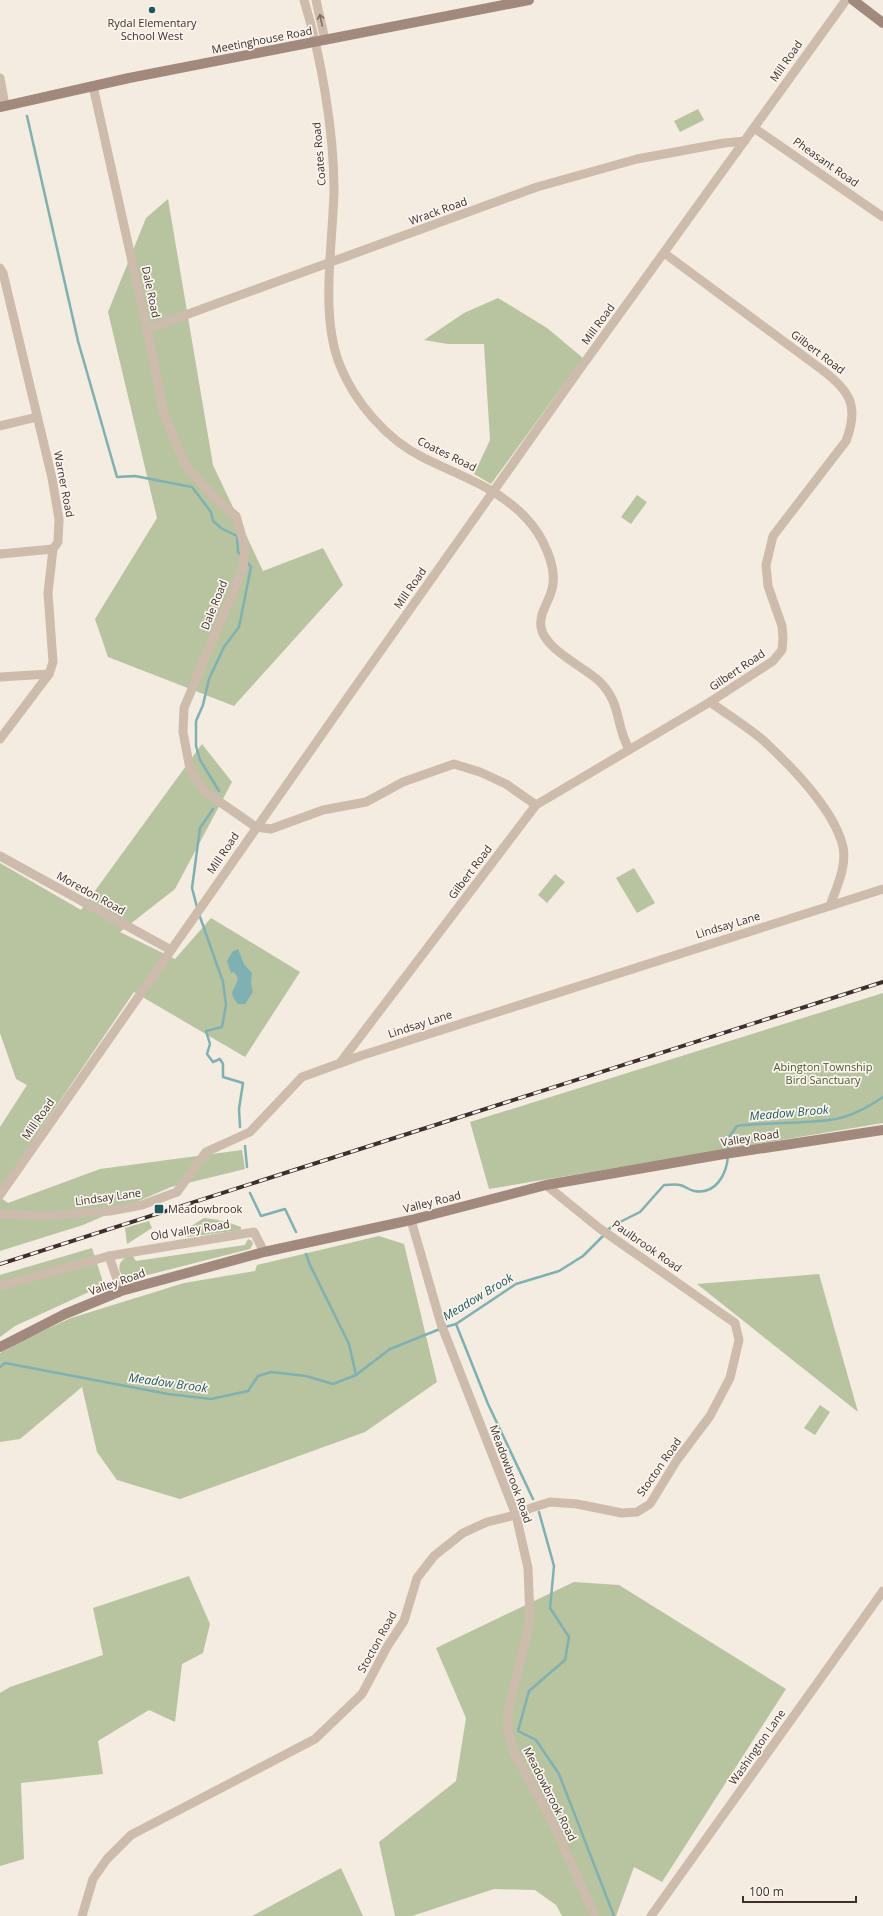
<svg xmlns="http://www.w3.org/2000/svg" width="883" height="1916" viewBox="0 0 883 1916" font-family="'Open Sans',sans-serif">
<rect width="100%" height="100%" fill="#f4ebe1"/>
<g fill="#b8c4a0">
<path d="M 698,109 L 704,120 L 680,132 L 674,121 Z"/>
<path d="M 168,199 L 213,465 L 263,571 L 323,548 L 343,585 L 234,706 L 108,657 L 95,619 L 157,518 L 108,312 L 146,218 Z"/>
<path d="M 498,298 L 547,328 L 583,358 L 491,484 L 474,474 L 490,440 L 484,344 L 448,344 L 424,340 L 464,313 Z"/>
<path d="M 637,495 L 647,502 L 631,524 L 621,517 Z"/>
<path d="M 202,744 L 232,782 L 175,889 L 120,932 L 175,959 L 211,918 L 300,972 L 245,1057 L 134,992 L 0,1189 L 0,1127 L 27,1085 L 16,1079 L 0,1033 L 0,863 L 81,910 Z"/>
<path d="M 634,868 L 655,903 L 637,913 L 616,878 Z"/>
<path d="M 555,874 L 565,882 L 547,903 L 538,895 Z"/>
<path d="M 883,993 L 883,1123 L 489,1189 L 470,1122 Z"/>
<path d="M 242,1150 L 245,1169 L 171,1187 L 83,1225 L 0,1251 L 0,1197 L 8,1203 L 100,1169 Z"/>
<path d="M 204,1218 C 217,1219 229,1222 241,1227 L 241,1230 L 187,1237 L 186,1235 L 188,1228 Z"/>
<path d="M 149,1221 L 152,1228 L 127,1244 L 125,1228 Z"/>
<path d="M 379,1236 L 404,1244 L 437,1382 L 365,1432 L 180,1499 L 117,1480 L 97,1452 L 82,1387 L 20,1439 L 0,1442 L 0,1353 L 23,1340 L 71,1318 L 184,1283 L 255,1271 L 257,1265 Z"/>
<path d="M 248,1239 L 252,1241 L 253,1244 L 250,1249 L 132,1279 C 115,1277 115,1259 132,1255 L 136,1261 L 245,1245 Z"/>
<path d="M 92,1248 L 104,1285 L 15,1326 L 0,1337 L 0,1275 Z"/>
<path d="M 819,1274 L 858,1412 L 697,1284 Z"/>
<path d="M 820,1405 L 830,1412 L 815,1435 L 804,1428 Z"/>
<path d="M 189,1576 L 210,1624 L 203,1653 L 182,1664 L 175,1722 L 149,1710 L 98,1741 L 103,1774 L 21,1783 L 24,1859 L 0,1866 L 0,1693 L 10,1687 L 103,1655 L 93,1608 Z"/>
<path d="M 574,1582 L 619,1585 L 786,1689 L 662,1882 L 634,1867 L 616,1916 L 562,1916 L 556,1905 L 535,1890 L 494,1889 L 412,1916 L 395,1916 L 379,1842 L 456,1781 L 466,1718 L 436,1648 Z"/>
<path d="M 341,1868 L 363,1916 L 252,1916 Z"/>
</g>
<path fill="#7fb0b2" d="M 238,949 L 244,964 L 252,973 L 251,984 L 253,992 L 245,1004 L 238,1004 C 227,991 235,991 238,978 L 234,972 L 231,973 L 227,961 L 232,952 Z"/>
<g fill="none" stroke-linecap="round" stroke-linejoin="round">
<g stroke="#7fb0b2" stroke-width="2.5">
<path d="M 27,116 L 78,341 L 117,477 L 135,476 L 192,487 L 211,512 L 213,521 L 221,528 L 237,536 L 238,552 L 242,556"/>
<path d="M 219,791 L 200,760 L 196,746 L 196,721 L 203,705 L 209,679 L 224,647 L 239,627 L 251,567 L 246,561"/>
<path d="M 197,907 L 192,888 L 200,828 L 213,809"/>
<path d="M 199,914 L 223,982 L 226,1005 L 222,1027 L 206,1031 L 210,1044 L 207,1054 L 213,1062 L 220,1059 L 223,1064 L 223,1077 L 243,1083 L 239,1109 L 240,1127"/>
<path d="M 245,1146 L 247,1167"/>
<path d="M 728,1150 L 729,1137 L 737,1126 C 767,1122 799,1124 829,1120 C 849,1118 867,1108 883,1097"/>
<path d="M 250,1193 L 261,1216 L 285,1209 L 296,1232"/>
<path d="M 607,1231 L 612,1226 L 640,1212 L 664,1185 C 669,1185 675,1184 680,1185 C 685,1186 689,1190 694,1191 C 716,1195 727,1174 728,1155"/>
<path d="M 306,1254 L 310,1265 L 349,1344 L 356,1375"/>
<path d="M 456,1324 L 488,1404 L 533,1499"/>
<path d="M 445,1327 L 456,1324 L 516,1284 L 559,1271 L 583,1256 L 604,1235"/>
<path d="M 0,1367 L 5,1363 L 168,1394 L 211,1399 L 248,1391 L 258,1376 L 271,1372 L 306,1376 L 333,1384 L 356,1375 L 390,1349 L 440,1329"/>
<path d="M 539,1512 L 554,1566 L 550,1608 L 569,1637 L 565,1660 L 529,1691 L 518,1731 L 536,1740 L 559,1774 L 614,1916"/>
</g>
<g stroke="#cdbbac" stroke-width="9">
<path d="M 304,0 C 321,56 334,131 334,190 C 333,244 320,312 339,363 C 354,402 387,440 424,458 C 460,476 499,488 527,519 C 542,535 558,567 552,589 C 549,602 539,613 541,627 C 544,649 583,666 599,681 C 622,703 615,725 629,749"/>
<path d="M 316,0 L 325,40"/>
<path d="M 0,78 L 5,105"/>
<path d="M 93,86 L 147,329 L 164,414 L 185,465 L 213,496 L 236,516 L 245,547 L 243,567 L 184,708 L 183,732 L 190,769 L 204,791 L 256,827 L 271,829 L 323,810 L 366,802 L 403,782 L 454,764 L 480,772 L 506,784 L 536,805"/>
<path d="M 754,128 L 883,217"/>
<path d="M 0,268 L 3,273 L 52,478 L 59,519 L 58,542 L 53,549 L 48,593 L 53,662 L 49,674 L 0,739"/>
<path d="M 147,329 L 537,187 L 637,159 L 724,143 L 745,141"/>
<path d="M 0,426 L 37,417"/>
<path d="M 0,554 L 53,549"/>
<path d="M 0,677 L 49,674"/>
<path d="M 710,702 C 728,715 748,727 764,741 C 791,766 835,811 843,847 C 847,867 836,888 830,906"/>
<path d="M 0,856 L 171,950"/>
<path d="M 340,1063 L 536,805 L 710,702 L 773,661 L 782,650 L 783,638 L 782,626 L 768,586 L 766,565 L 773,536 L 846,441 C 860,405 849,390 821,369 L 664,253"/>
<path d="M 0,1195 L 348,697 L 577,373 L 846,0"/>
<path d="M 0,1214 L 46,1216 L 110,1211 L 142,1205 L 177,1192 L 206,1152 L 250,1132 L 302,1077 L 360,1056 L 883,889"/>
<path d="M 411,1220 L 441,1324 L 516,1515 L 528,1568 L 530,1620 L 508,1712 L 508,1731 L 514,1752 L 552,1822 L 595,1916"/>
<path d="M 109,1256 L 121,1291"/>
<path d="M 0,1286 L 109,1256 L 254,1232 L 264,1252"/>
<path d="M 82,1916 L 93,1879 L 107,1859 L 131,1835 L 315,1739 L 362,1694 L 387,1647 L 404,1621 L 417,1578 L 434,1556 L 463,1533 L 487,1522 L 516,1515 L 531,1508 L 550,1502 L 577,1504 L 622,1513 L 637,1512 L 650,1504 L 677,1460 L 710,1416 L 730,1378 L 739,1340 L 735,1323 L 599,1228 L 546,1185"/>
<path d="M 651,1916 L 883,1591"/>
</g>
<g stroke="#a18a7d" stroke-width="10">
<path d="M 853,0 L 883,23"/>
<path d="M 0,107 L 129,78 L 529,0"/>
<path d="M 0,1347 L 65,1314 L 121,1291 L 264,1252 L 411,1220 L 546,1185 L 718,1155 L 883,1130"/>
</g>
<g stroke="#3b302b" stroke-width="4">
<path id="rail" d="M 0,1264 L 883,982"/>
</g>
<use href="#rail" stroke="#fbf5ee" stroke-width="2.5" stroke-dasharray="8" stroke-linecap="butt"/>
</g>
<defs><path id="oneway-shaft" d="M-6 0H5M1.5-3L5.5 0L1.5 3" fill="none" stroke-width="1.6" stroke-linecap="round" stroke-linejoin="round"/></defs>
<use stroke="#7d6f65" href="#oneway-shaft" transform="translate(321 20) rotate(-102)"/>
<g fill="#1f5a5e" stroke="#fbf5ee" stroke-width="1.5">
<circle cx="152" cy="10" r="4"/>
<rect x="154" y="1204" width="10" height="10" rx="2"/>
</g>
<g text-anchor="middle" stroke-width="3.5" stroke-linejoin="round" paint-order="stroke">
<g font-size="11" fill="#3b302b" stroke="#fbf5ee">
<text x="152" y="27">Rydal Elementary<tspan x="152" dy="13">School West</tspan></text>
<text x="168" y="1213" text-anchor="start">Meadowbrook</text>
</g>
<g font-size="11" fill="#3b302b" stroke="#fbf5ee">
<text transform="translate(262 40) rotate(-11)" y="4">Meetinghouse Road</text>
<text transform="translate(786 61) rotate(-55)" y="4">Mill Road</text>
<text transform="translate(319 154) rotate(-95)" y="4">Coates Road</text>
<text transform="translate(826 162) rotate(35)" y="4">Pheasant Road</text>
<text transform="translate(438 211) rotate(-20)" y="4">Wrack Road</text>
<text transform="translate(151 292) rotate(78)" y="4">Dale Road</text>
<text transform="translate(598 324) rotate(-54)" y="4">Mill Road</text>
<text transform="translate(818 352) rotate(37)" y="4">Gilbert Road</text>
<text transform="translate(447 454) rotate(26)" y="4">Coates Road</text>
<text transform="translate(64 484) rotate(79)" y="4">Warner Road</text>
<text transform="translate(410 588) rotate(-55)" y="4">Mill Road</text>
<text transform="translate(214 605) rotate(-68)" y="4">Dale Road</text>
<text transform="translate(737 670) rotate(-34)" y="4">Gilbert Road</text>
<text transform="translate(223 853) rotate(-56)" y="4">Mill Road</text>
<text transform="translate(470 872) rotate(-53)" y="4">Gilbert Road</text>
<text transform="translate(91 893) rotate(29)" y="4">Moredon Road</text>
<text transform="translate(728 925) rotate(-17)" y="4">Lindsay Lane</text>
<text transform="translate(420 1024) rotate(-18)" y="4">Lindsay Lane</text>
<text transform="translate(38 1119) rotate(-55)" y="4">Mill Road</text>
<text transform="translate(750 1138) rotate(-9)" y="4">Valley Road</text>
<text transform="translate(108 1197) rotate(-8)" y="4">Lindsay Lane</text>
<text transform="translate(432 1202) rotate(-14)" y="4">Valley Road</text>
<text transform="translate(190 1230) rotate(-9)" y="4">Old Valley Road</text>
<text transform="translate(647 1246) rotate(35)" y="4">Paulbrook Road</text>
<text transform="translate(117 1282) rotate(-19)" y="4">Valley Road</text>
<text transform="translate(659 1467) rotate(-55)" y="4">Stocton Road</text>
<text transform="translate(511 1474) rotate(70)" y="4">Meadowbrook Road</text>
<text transform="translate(377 1642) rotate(-61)" y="4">Stocton Road</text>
<text transform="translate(757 1747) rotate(-55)" y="4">Washington Lane</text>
<text transform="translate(550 1794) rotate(63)" y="4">Meadowbrook Road</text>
</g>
<g font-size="11" fill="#4a5a2e" stroke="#fbf5ee">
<text x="823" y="1071">Abington Township<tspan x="823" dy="13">Bird Sanctuary</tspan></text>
</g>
<g font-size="12" font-style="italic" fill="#1f5a5e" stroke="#fbf5ee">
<text transform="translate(789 1113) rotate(-5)" y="4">Meadow Brook</text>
<text transform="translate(478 1297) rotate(-31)" y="4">Meadow Brook</text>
<text transform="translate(168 1383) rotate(8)" y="4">Meadow Brook</text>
</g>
</g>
<path d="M743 1896v6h113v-6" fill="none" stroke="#3b302b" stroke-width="2"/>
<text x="749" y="1896" font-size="12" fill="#3b302b" stroke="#fbf5ee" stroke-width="3" paint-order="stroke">100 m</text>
</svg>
